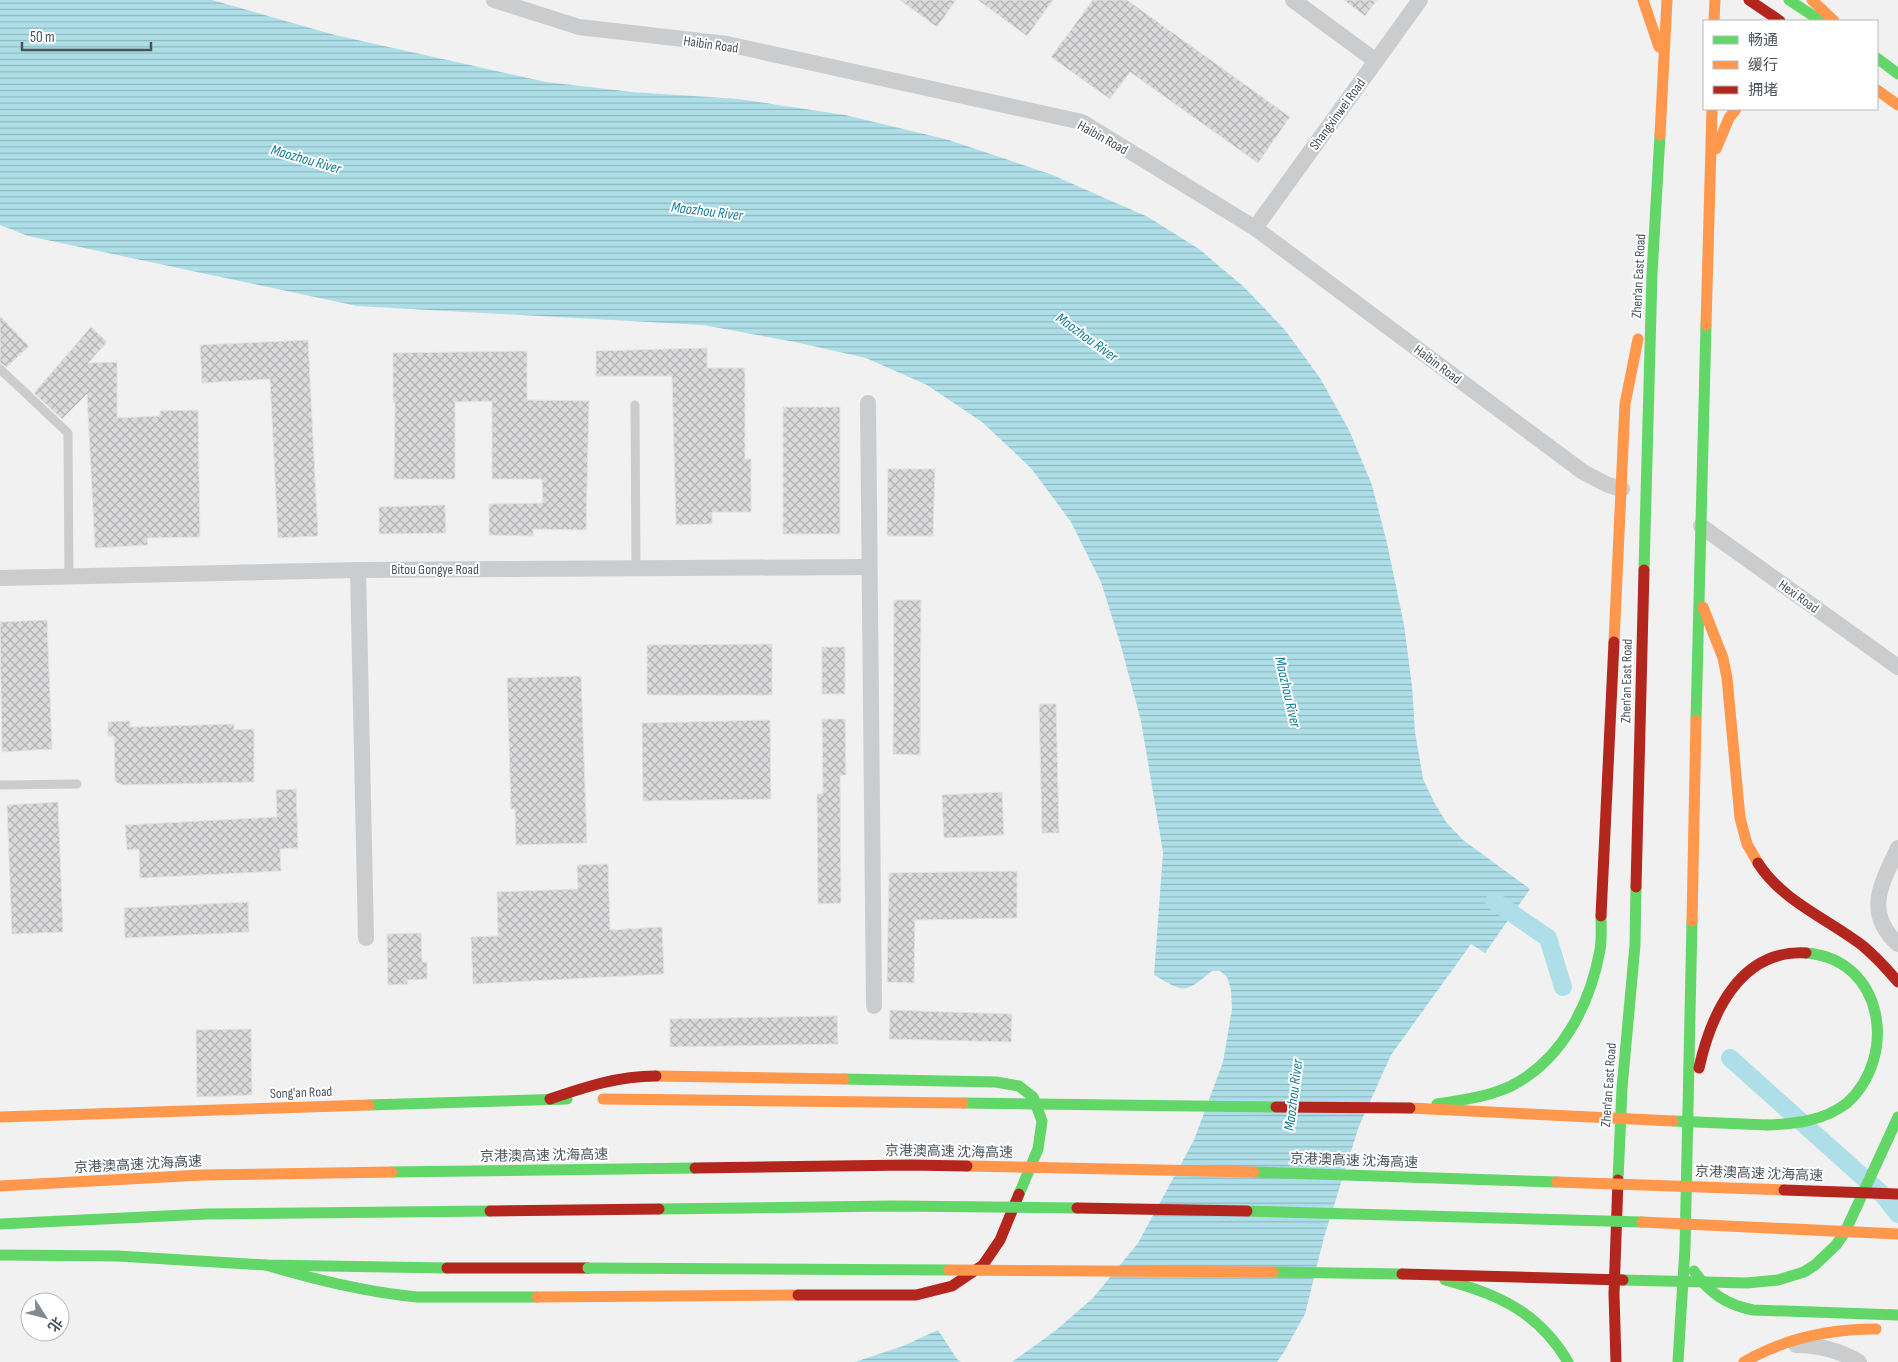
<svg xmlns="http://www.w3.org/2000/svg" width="1898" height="1362" viewBox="0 0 1898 1362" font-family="'Sofia Sans Condensed','Noto Sans SC',sans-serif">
<defs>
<pattern id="water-rules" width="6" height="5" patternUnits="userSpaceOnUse" patternTransform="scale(1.25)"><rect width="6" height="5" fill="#aedfe9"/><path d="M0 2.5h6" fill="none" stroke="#90b7c0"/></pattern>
<pattern id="building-cross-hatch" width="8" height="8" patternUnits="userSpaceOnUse" patternTransform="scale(1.25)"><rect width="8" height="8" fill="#dadadb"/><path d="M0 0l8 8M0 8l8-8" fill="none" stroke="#b3b3b5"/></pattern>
</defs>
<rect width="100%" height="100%" fill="#f1f1f1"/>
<g fill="url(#water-rules)">
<path d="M 0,0 L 212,0 L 335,35 L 546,82 L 632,92 L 739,99 L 845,115 L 949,140 L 1050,174 L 1148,217 L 1199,249 L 1244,287 L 1285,330 L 1320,378 L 1349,430 L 1372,485 L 1387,543 L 1404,625 L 1412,686 L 1415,732 L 1423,779 L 1434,802 L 1446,822 L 1463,840 L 1530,889 L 1485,953 L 1471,944 L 1391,1055 L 1359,1126 L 1324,1237 L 1305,1314 L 1284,1352 L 1277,1362 L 1012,1362 L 1055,1331 L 1093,1298 L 1138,1243 L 1194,1140 L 1223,1062 L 1232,1009 L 1231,990 L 1227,977 L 1220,971 L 1212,971 C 1184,994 1185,993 1154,975 L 1163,852 L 1141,721 L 1121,646 L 1101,582 L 1071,522 L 1031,468 L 982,422 L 927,385 L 866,358 L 795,342 L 703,325 L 357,306 L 28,236 L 0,225 Z"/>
<path d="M 938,1330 L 957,1359 L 961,1362 L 855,1362 L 903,1346 Z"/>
</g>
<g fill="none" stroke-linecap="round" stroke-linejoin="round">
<g stroke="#aedfe9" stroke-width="18">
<path d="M 1494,901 L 1548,938 L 1563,987"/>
<path d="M 1730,1058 L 1883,1195 L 1898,1214"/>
</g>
</g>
<g fill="url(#building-cross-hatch)" stroke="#e2e3e3">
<path d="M 900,0 L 956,0 L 937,27 Z"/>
<path d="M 978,0 L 1053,0 L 1027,36 Z"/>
<path d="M 1093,0 L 1127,0 L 1290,117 L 1258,163 L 1130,72 L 1110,99 L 1051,57 Z"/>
<path d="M 1344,0 L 1377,0 L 1365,16 Z"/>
<path d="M 0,316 L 29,346 L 7,367 L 0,363 Z"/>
<path d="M 91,327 L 107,342 L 88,363 L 117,362 L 117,418 L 160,416 L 160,411 L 198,410 L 200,537 L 147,538 L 148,545 L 95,548 L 87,394 L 62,419 L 34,393 Z"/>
<path d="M 308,340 L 318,536 L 278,538 L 270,379 L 202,383 L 200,345 Z"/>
<path d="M 707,348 L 707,368 L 745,368 L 745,459 L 751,459 L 751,512 L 712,512 L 712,524 L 676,525 L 672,376 L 596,376 L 596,351 Z"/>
<path d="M 527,351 L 527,400 L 589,401 L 586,530 L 533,529 L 533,536 L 489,535 L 489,504 L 543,503 L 542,479 L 492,479 L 492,401 L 455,402 L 455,479 L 394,479 L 395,403 L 393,403 L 393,353 Z"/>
<rect x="783" y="407" width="57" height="127"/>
<path d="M 888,469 L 935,469 L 933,536 L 887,536 Z"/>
<path d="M 445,505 L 446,533 L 379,534 L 379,507 Z"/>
<path d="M 894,600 L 921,600 L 920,755 L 893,754 Z"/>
<path d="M 47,620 L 52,749 L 2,752 L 0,622 Z"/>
<path d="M 772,644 L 772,695 L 647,695 L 647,645 Z"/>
<rect x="822" y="647" width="23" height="47"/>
<path d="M 581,676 L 587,843 L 516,845 L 515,809 L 511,809 L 507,678 Z"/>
<path d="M 1039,704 L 1056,704 L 1059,833 L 1042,833 Z"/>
<path d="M 822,719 L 845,719 L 846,775 L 840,775 L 841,903 L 818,904 L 817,794 L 823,794 Z"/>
<path d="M 770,720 L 771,799 L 643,801 L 642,723 Z"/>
<path d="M 130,721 L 130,727 L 234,724 L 234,730 L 254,729 L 254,782 L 121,785 L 115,781 L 114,736 L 108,736 L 108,722 Z"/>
<path d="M 296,789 L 298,848 L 280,849 L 281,871 L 140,878 L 139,849 L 127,850 L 125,825 L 277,817 L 276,790 Z"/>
<path d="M 1002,792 L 1004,835 L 944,838 L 942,795 Z"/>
<path d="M 58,802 L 63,932 L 12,934 L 7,805 Z"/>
<path d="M 608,864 L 610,930 L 662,927 L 664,974 L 473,984 L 471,937 L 498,936 L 497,892 L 578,889 L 577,865 Z"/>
<path d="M 1017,871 L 1017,918 L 915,920 L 914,983 L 887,982 L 889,873 Z"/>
<path d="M 248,902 L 249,932 L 125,938 L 124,908 Z"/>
<path d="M 421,933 L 422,962 L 427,962 L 427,979 L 407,980 L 408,984 L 388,985 L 387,934 Z"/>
<path d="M 890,1010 L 1012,1014 L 1011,1042 L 889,1039 Z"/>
<path d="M 837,1016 L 838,1044 L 670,1047 L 670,1019 Z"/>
<path d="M 251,1029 L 252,1095 L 197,1097 L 196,1030 Z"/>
</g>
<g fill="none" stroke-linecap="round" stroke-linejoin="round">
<g stroke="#cbccce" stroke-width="9">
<path d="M 0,369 L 68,433 L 69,577"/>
<path d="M 635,405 L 636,568"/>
<path d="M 0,785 L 77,784"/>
</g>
<g stroke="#cbccce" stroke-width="16">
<path d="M 494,0 L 579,27 L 727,44 L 1082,122 L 1255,228 L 1583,472 L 1608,485 L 1622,489"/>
<path d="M 1293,0 L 1376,61"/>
<path d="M 1255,228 L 1420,0"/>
<path d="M 868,403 L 874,1006"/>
<path d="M 1701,526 L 1898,667"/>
<path d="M 358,570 L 366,938"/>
<path d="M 0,578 L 358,570 L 869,567"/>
<path d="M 1898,848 C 1882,883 1863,912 1898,944"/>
<path d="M 1796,1345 C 1819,1345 1839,1350 1859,1362"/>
</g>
<g stroke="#63d668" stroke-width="11">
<path d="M 1789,0 L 1821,21"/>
<path d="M 1877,58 L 1898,74"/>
<path d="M 1644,570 L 1652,274 L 1660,135"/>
<path d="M 1696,720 L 1706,325"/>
<path d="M 844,1079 L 996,1082 L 1019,1086 L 1033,1097 L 1042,1121 L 1038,1149 L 1019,1194"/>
<path d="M 1437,1104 C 1462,1100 1488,1097 1511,1086 C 1562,1060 1590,1005 1600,950 C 1602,939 1601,927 1601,916"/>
<path d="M 369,1105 L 567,1099"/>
<path d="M 1767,1125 C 1795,1124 1824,1121 1847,1103 C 1898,1057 1885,959 1806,953"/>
<path d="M 1618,1180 L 1622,1088 L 1635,945 L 1636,887"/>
<path d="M 0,1255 L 118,1256 L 266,1265 L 447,1268"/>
<path d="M 266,1265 C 316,1280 365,1292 417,1297 L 537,1297"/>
<path d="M 1694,1271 C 1709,1293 1727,1305 1753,1310 L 1898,1315"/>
<path d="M 1445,1280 C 1499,1294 1539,1313 1568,1362"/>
<path d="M 1678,1362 L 1685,1248 L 1692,921"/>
</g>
<g stroke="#ff974d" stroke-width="11">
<path d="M 1643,0 L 1659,47"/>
<path d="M 1812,0 L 1834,21"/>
<path d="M 1714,21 L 1715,0"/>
<path d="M 1877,90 L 1898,105"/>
<path d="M 1660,135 L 1667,0"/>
<path d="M 1716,149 L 1729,118 L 1736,109"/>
<path d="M 1706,325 L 1712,109"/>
<path d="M 1703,607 L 1723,658 L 1727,678 L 1740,818 L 1747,844 L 1758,863"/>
<path d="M 1614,642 L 1625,404 L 1638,339"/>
<path d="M 1692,921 L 1696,720"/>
<path d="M 656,1076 L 844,1079"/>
<path d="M 0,1117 L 369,1105"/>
<path d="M 537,1297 L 798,1295"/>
<path d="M 1744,1362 C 1785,1338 1829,1329 1876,1329"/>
</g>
<g stroke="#b3261e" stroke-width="11">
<path d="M 1749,0 L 1780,21"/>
<path d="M 1758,863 C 1782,901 1828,919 1863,946 C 1876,957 1887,969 1898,982"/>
<path d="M 1636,887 L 1644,570"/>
<path d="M 1601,916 L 1614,642"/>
<path d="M 1699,1068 C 1711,1014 1740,949 1806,953"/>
<path d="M 550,1099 C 585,1087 618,1076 656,1076"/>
<path d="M 447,1268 L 588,1268"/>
<path d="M 798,1295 L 916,1295 L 952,1286 L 983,1265 L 1000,1240 L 1019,1194"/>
<path d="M 1616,1362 L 1614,1294 L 1618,1180"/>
</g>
<g stroke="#63d668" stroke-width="11">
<path d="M 963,1103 L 1276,1107"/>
<path d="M 1673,1121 L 1767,1125"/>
<path d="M 392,1172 L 695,1168"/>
<path d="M 1254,1172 L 1557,1182"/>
<path d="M 659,1209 L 893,1206 L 1077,1208"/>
<path d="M 1247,1211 L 1642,1222"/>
<path d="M 0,1224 L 206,1214 L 490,1211"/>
<path d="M 588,1268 L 949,1270"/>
<path d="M 1273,1272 L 1402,1274"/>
<path d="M 1623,1280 L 1747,1283 L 1778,1280 L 1804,1272 L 1815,1265 L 1836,1245 L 1845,1232 L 1898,1117"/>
</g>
<g stroke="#ff974d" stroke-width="11">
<path d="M 603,1099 L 963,1103"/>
<path d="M 1410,1108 L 1673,1121"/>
<path d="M 967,1166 L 1254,1172"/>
<path d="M 1557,1182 L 1784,1190"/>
<path d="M 0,1186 L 202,1175 L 392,1172"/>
<path d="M 1642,1222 L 1898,1234"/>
<path d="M 949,1270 L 1273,1272"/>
</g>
<g stroke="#b3261e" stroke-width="11">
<path d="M 1276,1107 L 1410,1108"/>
<path d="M 695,1168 L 910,1165 L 967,1166"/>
<path d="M 1784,1190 L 1898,1194"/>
<path d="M 1077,1208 L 1247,1211"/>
<path d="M 490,1211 L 659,1209"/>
<path d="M 1402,1274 L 1623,1280"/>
</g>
</g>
<g text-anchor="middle" stroke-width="4" stroke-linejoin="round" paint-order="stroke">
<g font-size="14" fill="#49535c" stroke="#fff">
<text transform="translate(711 44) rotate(8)" y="5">Haibin Road</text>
<text transform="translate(1337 114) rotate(-54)" y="5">Shangxinwei Road</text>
<text transform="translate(1103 137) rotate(29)" y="5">Haibin Road</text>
<text transform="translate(1638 276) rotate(-87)" y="5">Zhen'an East Road</text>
<text transform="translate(1438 364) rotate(37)" y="5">Haibin Road</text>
<text x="435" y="574">Bitou Gongye Road</text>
<text transform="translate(1799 596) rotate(36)" y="5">Hexi Road</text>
<text transform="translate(1626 681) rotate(-89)" y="5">Zhen'an East Road</text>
<text transform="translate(1608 1085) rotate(-86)" y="5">Zhen'an East Road</text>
<text transform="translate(301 1092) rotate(-2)" y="5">Song'an Road</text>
<text transform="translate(949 1151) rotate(1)" y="5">京港澳高速 沈海高速</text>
<text transform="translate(544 1155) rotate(-1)" y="5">京港澳高速 沈海高速</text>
<text transform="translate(1354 1160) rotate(2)" y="5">京港澳高速 沈海高速</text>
<text transform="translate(138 1164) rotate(-3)" y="5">京港澳高速 沈海高速</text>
<text transform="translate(1759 1173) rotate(2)" y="5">京港澳高速 沈海高速</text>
</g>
<g font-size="15" font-style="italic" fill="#167c94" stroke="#fff">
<text transform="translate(306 159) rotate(16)" y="5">Maozhou River</text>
<text transform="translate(707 211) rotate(7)" y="5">Maozhou River</text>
<text transform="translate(1087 337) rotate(36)" y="5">Maozhou River</text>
<text transform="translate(1288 692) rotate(77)" y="5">Maozhou River</text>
<text transform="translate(1293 1095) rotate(-83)" y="5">Maozhou River</text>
</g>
</g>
<rect x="1703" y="20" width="175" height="90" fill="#ffffff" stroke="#b6babe"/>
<rect x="1713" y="36" width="25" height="8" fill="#63d668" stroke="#b6babe"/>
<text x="1748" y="45" font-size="15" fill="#49535c">畅通</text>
<rect x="1713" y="61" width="25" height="8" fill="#ff974d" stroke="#b6babe"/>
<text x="1748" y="70" font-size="15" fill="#49535c">缓行</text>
<rect x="1713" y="86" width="25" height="8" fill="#b3261e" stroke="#b6babe"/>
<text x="1748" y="95" font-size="15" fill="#49535c">拥堵</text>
<g transform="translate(45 1317) rotate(126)"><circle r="24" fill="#ffffff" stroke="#b6babe"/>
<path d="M0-4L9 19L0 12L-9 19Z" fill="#848a90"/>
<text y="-8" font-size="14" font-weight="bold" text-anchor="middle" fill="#49535c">北</text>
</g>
<path d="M22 42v8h129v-8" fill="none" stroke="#49535c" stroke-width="2.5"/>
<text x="30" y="42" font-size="15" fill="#49535c" stroke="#ffffff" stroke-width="4" paint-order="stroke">50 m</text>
</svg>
